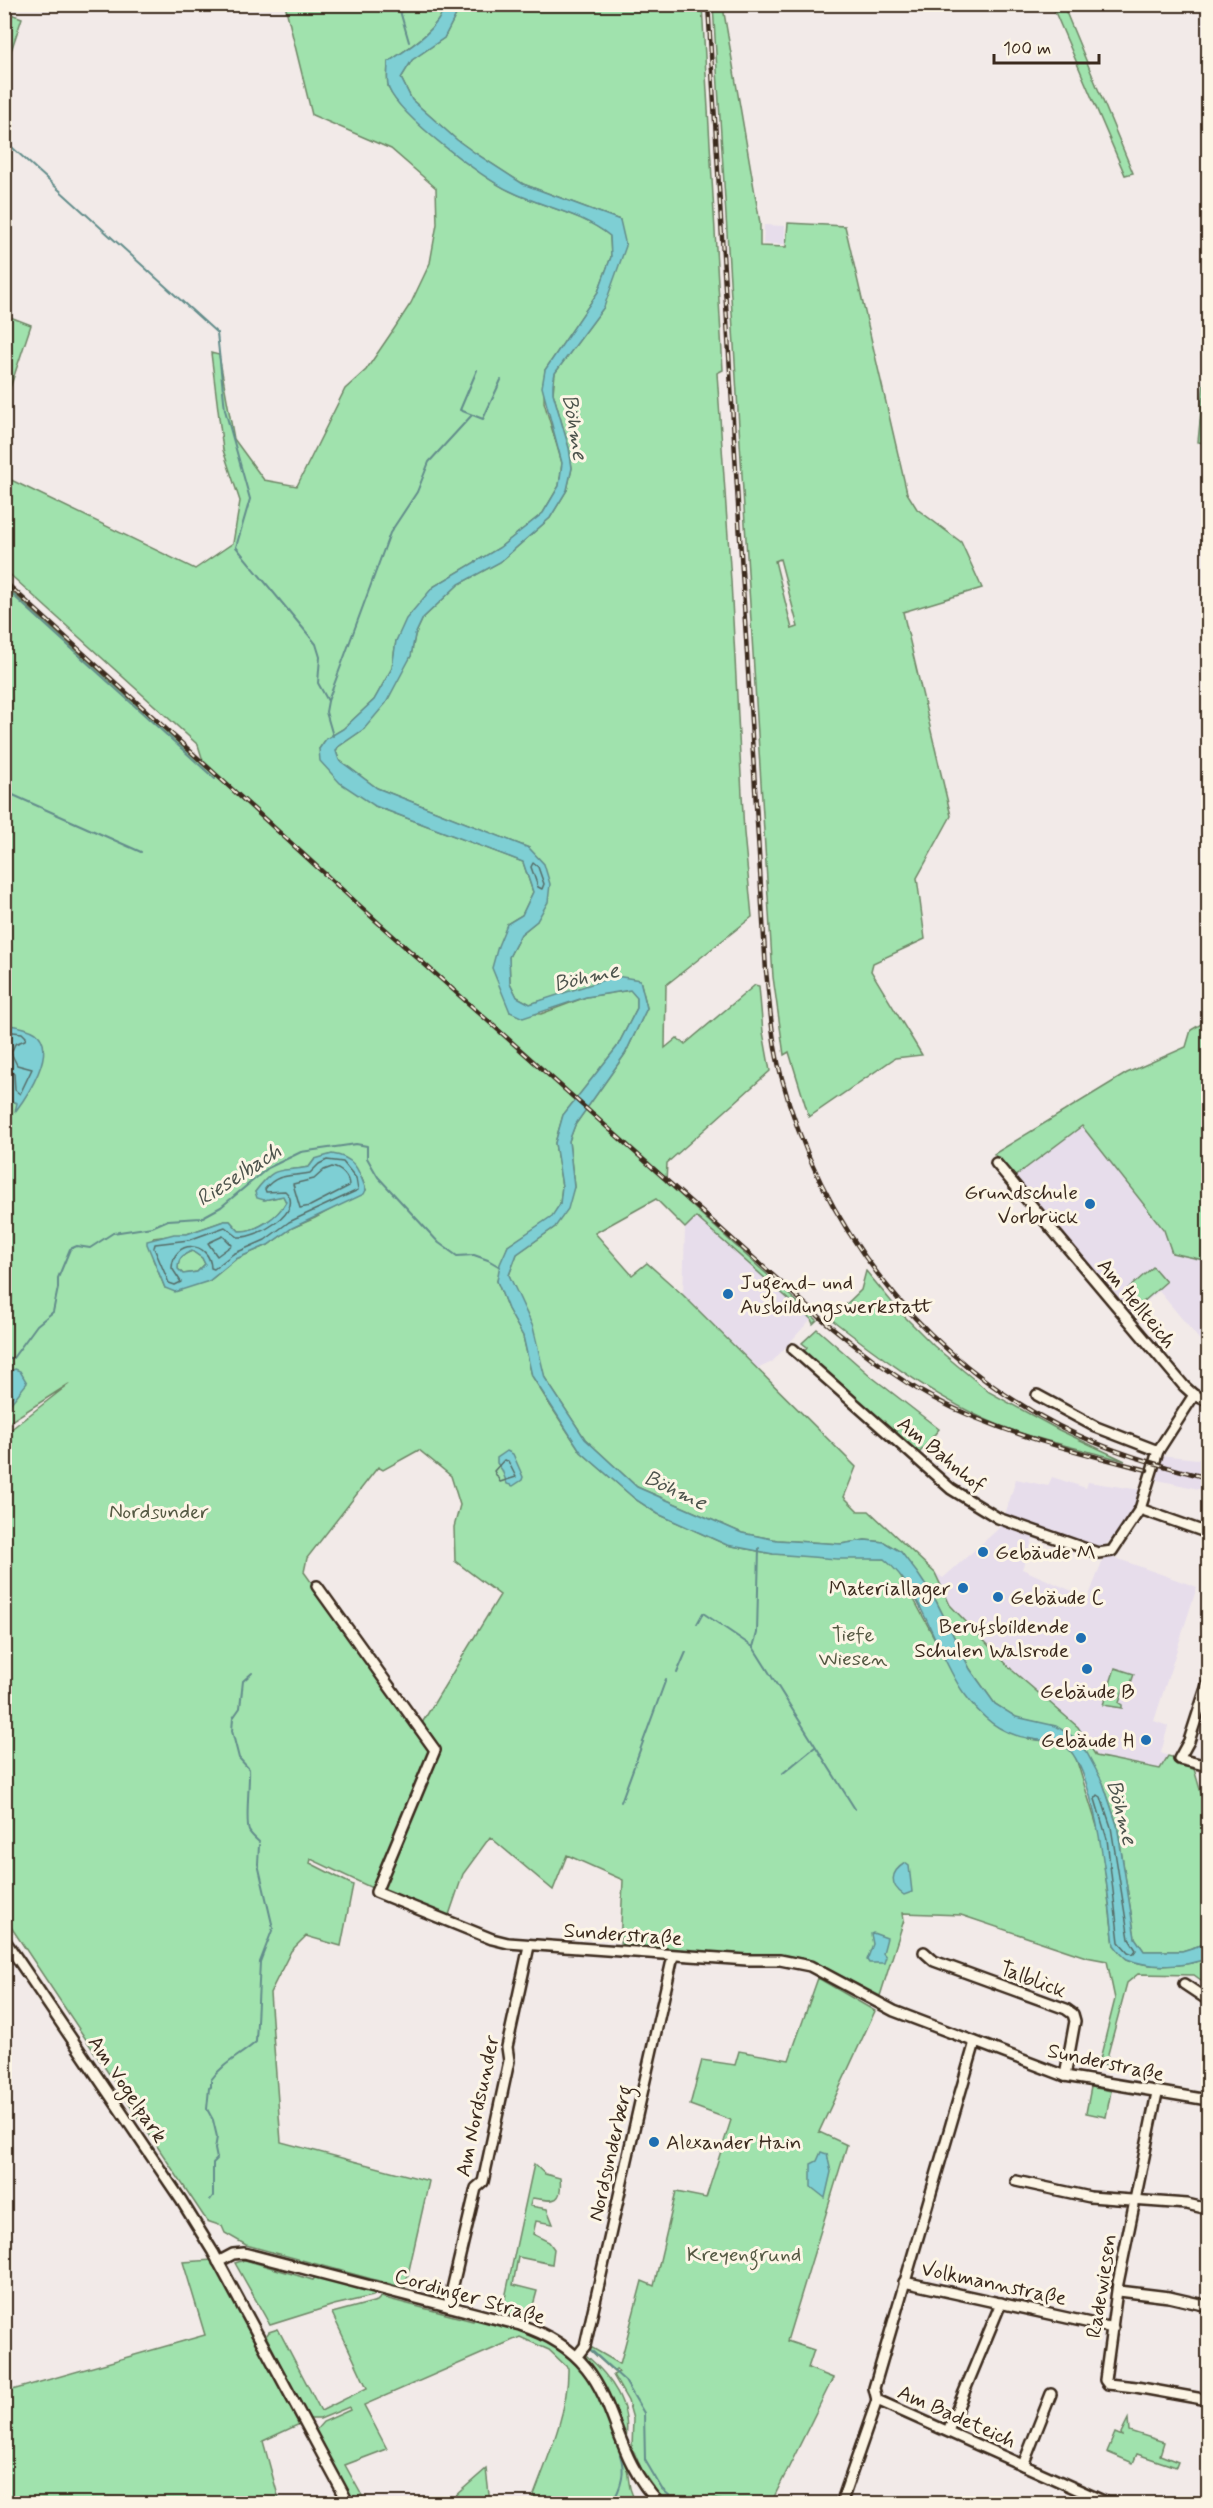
<svg xmlns="http://www.w3.org/2000/svg" width="1213" height="2508" viewBox="0 0 1213 2508" font-family="Mynerve,sans-serif">
<rect width="100%" height="100%" fill="#f2eae8"/>
<filter id="ink" filterUnits="userSpaceOnUse"><feTurbulence type="fractalNoise" baseFrequency=".0167" numOctaves="2"/><feDisplacementMap in="SourceGraphic" scale="12" xChannelSelector="R" yChannelSelector="G"/><feConvolveMatrix kernelMatrix="1 2 1 2 8 2 1 2 1" color-interpolation-filters="sRGB"/></filter>
<g filter="url(#ink)">
<g fill="#e7ddeb">
<path d="M 764,225 L 785,226 L 785,244 L 763,244 Z"/>
<path d="M 1082,1125 L 1164,1230 L 1172,1253 L 1208,1261 L 1208,1350 L 1159,1291 L 1129,1316 L 1014,1177 Z"/>
<path d="M 695,1217 L 811,1319 L 772,1362 L 757,1369 L 683,1295 L 685,1228 Z"/>
<path d="M 1159,1455 L 1208,1460 L 1208,1491 L 1153,1479 Z"/>
<path d="M 1052,1477 L 1086,1488 L 1088,1482 L 1141,1490 L 1134,1513 L 1102,1549 L 1037,1527 L 1022,1569 L 1088,1598 L 1104,1557 L 1109,1552 L 1110,1556 L 1197,1587 L 1154,1721 L 1168,1726 L 1161,1753 L 1168,1756 L 1160,1769 L 1096,1756 L 1078,1727 L 1013,1671 L 950,1605 L 935,1573 L 943,1578 L 996,1531 L 1008,1517 L 1005,1515 L 1016,1479 L 1048,1486 Z"/>
</g>
<g fill="#a0e2ad" stroke="#6e8666" stroke-width="1.5" fill-rule="evenodd">
<path d="M 285,5 L 446,5 C 436,32 412,46 388,62 C 388,70 386,82 389,89 C 401,116 482,178 510,191 C 543,207 582,213 610,236 L 611,257 L 598,292 L 545,370 L 544,402 L 562,463 L 559,486 L 543,513 L 499,548 L 433,587 L 396,641 L 392,668 L 374,700 L 343,729 L 326,739 L 319,749 L 375,806 L 523,862 L 533,892 L 522,915 L 507,924 L 510,1012 L 541,1014 L 586,997 L 631,990 L 637,997 L 637,1008 L 617,1047 L 563,1115 L 555,1143 L 562,1186 L 560,1204 L 553,1216 L 508,1246 L 497,1281 L 508,1309 L 523,1336 L 532,1376 L 550,1405 L 581,1452 L 635,1499 L 658,1514 L 727,1545 L 773,1554 L 884,1559 L 896,1568 L 911,1594 L 962,1690 L 1029,1739 L 1062,1743 L 1075,1755 L 1101,1839 L 1114,1945 C 1118,1950 1122,1956 1127,1959 C 1150,1969 1186,1967 1208,1958 L 1208,1985 L 1194,1975 L 1138,1974 L 1127,1983 L 1105,2065 L 1099,2063 L 1115,1999 L 1107,1961 L 1086,1957 L 961,1915 L 903,1913 L 904,1920 L 880,1996 L 808,1959 L 781,1955 L 751,1955 L 620,1947 L 623,1880 L 567,1855 L 553,1890 L 490,1837 L 463,1874 L 448,1918 L 380,1889 L 439,1750 L 422,1723 L 500,1595 L 455,1561 L 454,1527 L 460,1505 L 451,1476 L 419,1450 L 383,1470 L 378,1467 L 307,1558 L 304,1572 L 431,1749 L 374,1889 L 311,1859 L 310,1863 L 353,1885 L 341,1946 L 306,1936 L 291,1951 L 270,1993 L 281,2142 L 429,2181 L 405,2288 L 246,2245 L 225,2233 L 222,2226 L 207,2221 L 5,1918 L 5,1434 L 69,1384 L 5,1425 L 4,585 L 205,767 L 198,745 L 5,570 L 5,477 L 195,569 L 233,543 L 240,501 L 223,450 L 211,353 L 219,355 L 234,439 L 264,480 L 297,486 L 345,389 L 366,370 L 394,329 L 411,303 L 430,263 L 437,224 L 436,188 L 391,149 L 312,115 ZM 315,1159 L 361,1176 L 366,1190 L 315,1218 L 292,1228 L 268,1245 L 236,1259 L 209,1281 L 165,1288 L 153,1259 L 153,1238 L 187,1234 L 224,1221 L 230,1221 L 239,1231 C 257,1232 278,1217 286,1202 L 283,1196 L 264,1200 L 255,1192 C 275,1165 279,1173 309,1167 Z"/>
<path d="M 461,5 L 702,5 L 723,370 L 717,373 L 731,581 L 744,833 L 752,917 L 666,985 L 665,1048 L 677,1038 L 685,1044 L 755,985 L 759,986 L 763,1032 L 770,1071 L 667,1163 L 666,1182 L 817,1320 L 813,1324 L 811,1319 L 696,1217 L 685,1228 L 656,1199 L 595,1233 L 632,1275 L 647,1263 L 683,1295 L 856,1467 L 844,1497 L 858,1511 L 869,1511 L 935,1573 L 950,1605 L 1013,1671 L 1078,1727 L 1096,1756 L 1160,1769 L 1168,1756 L 1192,1762 L 1201,1793 L 1208,1795 L 1208,1943 L 1182,1951 L 1144,1951 L 1135,1938 L 1117,1825 L 1103,1783 L 1056,1727 L 1015,1717 L 995,1704 L 970,1669 L 936,1601 L 901,1552 L 884,1542 L 865,1540 L 841,1544 L 777,1540 L 742,1533 L 637,1487 L 585,1439 L 545,1378 L 509,1275 L 517,1254 L 555,1227 L 574,1187 L 569,1141 L 575,1125 L 625,1054 L 647,1008 L 640,980 L 561,995 L 530,1004 L 517,997 L 510,983 L 509,957 L 521,934 L 537,921 L 529,848 L 377,788 L 339,760 L 336,751 L 338,747 L 364,729 L 411,656 L 415,635 L 423,618 L 459,584 L 500,562 L 550,518 L 567,490 L 572,468 L 569,448 L 553,393 L 555,373 L 604,307 L 620,220 L 523,184 L 475,153 L 457,140 L 412,100 L 401,78 L 412,60 L 444,38 Z"/>
<path d="M 713,5 L 730,5 L 723,7 L 760,223 L 760,246 L 786,247 L 788,223 L 845,226 L 907,493 L 917,509 L 961,542 L 982,588 L 903,612 L 951,816 L 917,878 L 925,939 L 873,963 L 871,971 L 922,1055 L 895,1058 L 809,1117 L 789,1052 L 784,1055 L 773,977 ZM 780,559 L 798,627 L 792,629 L 775,561 Z"/>
<path d="M 1052,5 L 1063,5 L 1133,173 L 1125,175 Z"/>
<path d="M 5,12 L 22,18 L 5,69 L 4,12 Z"/>
<path d="M 5,315 L 31,325 L 5,403 L 4,315 Z"/>
<path d="M 1208,338 L 1208,444 L 1198,442 Z"/>
<path d="M 1208,1020 L 1208,1261 L 1172,1253 L 1164,1230 L 1082,1126 L 1014,1177 L 994,1154 L 1127,1073 L 1186,1047 L 1191,1030 Z"/>
<path d="M 192,1251 L 202,1258 L 205,1264 L 197,1272 L 183,1274 L 178,1269 C 178,1258 182,1255 192,1251 Z"/>
<path d="M 1153,1267 L 1166,1282 L 1134,1310 L 1121,1295 Z"/>
<path d="M 866,1271 L 900,1312 L 934,1346 L 989,1392 L 1059,1430 L 1125,1461 C 1076,1447 1022,1438 976,1415 C 924,1389 876,1354 831,1319 L 861,1290 Z"/>
<path d="M 817,1329 L 873,1378 L 939,1429 L 916,1457 L 803,1353 L 807,1347 L 802,1343 Z"/>
<path d="M 1115,1668 L 1134,1674 L 1130,1686 L 1125,1684 L 1119,1703 L 1122,1705 L 1122,1708 L 1103,1705 Z"/>
<path d="M 818,1978 L 875,2011 L 819,2132 L 847,2145 L 787,2341 L 814,2350 L 808,2368 L 833,2378 L 771,2503 L 735,2503 L 714,2499 L 710,2503 L 667,2503 L 652,2489 L 654,2487 L 642,2470 L 632,2448 L 633,2419 L 628,2401 L 613,2375 L 619,2372 L 616,2369 L 614,2372 L 589,2349 L 589,2346 L 620,2364 L 642,2281 L 654,2286 L 676,2192 L 706,2198 L 731,2120 L 690,2105 L 702,2060 L 735,2065 L 739,2051 L 789,2060 Z"/>
<path d="M 1091,2087 L 1111,2091 L 1106,2117 L 1086,2113 Z"/>
<path d="M 534,2164 L 545,2174 L 560,2178 C 563,2205 553,2201 532,2198 L 530,2206 L 547,2209 L 553,2224 L 536,2221 L 533,2234 L 549,2242 L 554,2249 L 552,2264 L 518,2257 L 513,2285 L 537,2291 L 529,2320 L 502,2312 Z"/>
<path d="M 213,2260 L 302,2423 L 263,2441 L 280,2503 L 5,2504 L 5,2392 L 205,2335 L 183,2262 Z"/>
<path d="M 245,2260 L 313,2280 L 315,2277 L 377,2291 L 373,2296 L 334,2305 L 270,2325 L 235,2263 Z"/>
<path d="M 381,2297 L 473,2321 L 475,2317 C 571,2342 590,2364 624,2456 C 630,2472 626,2489 637,2503 L 531,2503 C 546,2462 569,2411 568,2368 L 549,2350 L 520,2337 L 364,2405 L 387,2449 L 345,2465 L 366,2503 L 354,2503 L 316,2430 L 323,2422 L 350,2410 L 349,2407 L 320,2419 L 309,2419 L 266,2336 L 269,2332 L 278,2329 L 321,2411 L 367,2388 L 332,2313 L 377,2301 Z"/>
<path d="M 586,2355 C 611,2377 631,2404 626,2439 L 611,2398 L 587,2361 Z"/>
<path d="M 1128,2419 L 1129,2431 L 1164,2442 L 1160,2455 L 1178,2462 L 1176,2467 L 1137,2454 L 1133,2463 L 1107,2452 L 1115,2433 L 1122,2436 L 1121,2433 Z"/>
<path d="M 486,2469 L 490,2503 L 447,2503 Z"/>
</g>
<g fill="#7ecfd4" stroke="#638d8b" stroke-width="1.5" fill-rule="evenodd">
<path d="M 446,5 L 461,5 L 444,38 L 412,60 L 401,78 L 412,100 L 457,140 L 475,153 L 523,184 L 620,220 L 626,246 L 604,307 L 555,373 L 553,383 L 553,393 L 569,448 L 572,468 L 567,490 L 550,518 L 500,562 L 459,584 L 423,618 L 415,635 L 411,656 L 386,703 L 364,729 L 338,747 L 336,751 L 339,760 L 377,788 L 529,848 L 544,864 L 550,884 L 548,902 L 537,921 L 521,934 L 509,957 L 510,983 L 517,997 L 530,1004 L 616,976 L 640,980 L 647,1008 L 625,1054 L 575,1125 L 569,1141 L 574,1187 L 568,1209 L 555,1227 L 517,1254 L 509,1275 L 533,1327 L 545,1378 L 585,1439 L 637,1487 L 742,1533 L 777,1540 L 841,1544 L 865,1540 L 884,1542 L 901,1552 L 918,1574 L 936,1601 L 970,1669 L 995,1704 L 1016,1717 L 1056,1726 L 1072,1736 L 1087,1753 L 1103,1783 L 1117,1825 L 1135,1938 L 1144,1951 L 1182,1951 L 1208,1943 L 1208,1958 C 1186,1967 1150,1969 1127,1959 C 1122,1956 1118,1950 1114,1945 C 1109,1905 1097,1765 1063,1744 C 1055,1740 1041,1741 1032,1739 C 999,1734 982,1718 963,1692 C 936,1653 922,1589 884,1559 L 837,1559 L 773,1554 L 727,1545 L 658,1514 L 635,1499 L 581,1452 L 532,1376 L 523,1336 L 508,1309 L 497,1281 L 500,1264 L 508,1246 L 552,1216 L 560,1204 L 562,1186 L 555,1143 L 563,1115 L 617,1047 L 637,1008 L 637,998 L 630,990 L 586,997 L 523,1018 L 510,1012 L 492,968 L 498,946 L 507,924 L 522,915 L 533,892 L 523,862 L 375,806 L 340,783 L 320,761 L 319,749 L 326,739 L 343,729 L 374,700 L 392,668 L 396,641 L 406,619 L 433,587 L 499,548 L 543,513 L 559,486 L 562,463 L 542,387 L 545,370 L 598,292 L 611,257 L 610,236 C 582,213 542,207 510,191 C 482,178 401,117 389,89 C 386,82 388,70 388,62 C 412,46 436,32 446,5 Z"/>
<path d="M 9,1025 C 18,1026 28,1028 36,1033 C 58,1050 27,1096 15,1112 L 17,1103 L 11,1101 L 9,1077 L 5,1072 L 5,1026 Z"/>
<path d="M 332,1154 C 355,1157 359,1170 366,1190 L 364,1194 L 292,1228 L 268,1245 L 236,1259 L 209,1281 L 175,1292 L 165,1288 L 147,1244 L 147,1241 L 174,1234 L 187,1234 L 224,1221 L 230,1221 L 239,1231 C 256,1232 278,1217 286,1202 L 283,1196 L 264,1200 L 257,1198 L 255,1192 C 277,1163 278,1173 309,1167 L 315,1159 ZM 192,1251 L 202,1258 L 205,1264 L 197,1272 L 183,1274 L 178,1269 C 178,1258 182,1255 192,1251 Z"/>
<path d="M 15,1369 L 20,1371 L 27,1383 L 11,1403 L 5,1407 L 5,1396 L 11,1399 L 13,1395 L 8,1388 L 5,1389 L 5,1379 L 10,1376 L 10,1371 Z"/>
<path d="M 507,1451 L 513,1454 L 523,1477 L 522,1480 L 513,1486 L 507,1484 L 502,1470 L 497,1463 L 497,1458 Z"/>
<path d="M 905,1863 L 909,1866 L 912,1892 L 904,1895 C 889,1885 890,1872 905,1863 Z"/>
<path d="M 873,1933 L 887,1938 L 883,1953 L 886,1957 L 884,1963 L 869,1963 L 867,1960 L 873,1944 L 871,1934 Z"/>
<path d="M 821,2152 L 827,2154 L 831,2172 L 825,2198 L 811,2187 L 811,2164 L 817,2161 Z"/>
</g>
<g fill="none" stroke-linecap="round" stroke-linejoin="round">
<g stroke="#566c67" stroke-width="1.5">
<path d="M 533,863 L 538,867 L 544,884 L 542,889 L 538,887 L 531,867 Z"/>
<path d="M 4,1031 L 22,1033 L 26,1037 L 25,1040 L 15,1044 L 11,1053 L 17,1065 L 32,1069 L 20,1094 L 15,1090 L 14,1074 L 10,1070 L 4,1069"/>
<path d="M 327,1160 L 343,1162 L 356,1178 L 358,1190 L 289,1222 L 265,1240 L 233,1254 L 214,1269 L 211,1268 C 210,1240 173,1239 172,1268 L 181,1282 L 175,1285 L 169,1283 L 154,1248 L 155,1244 L 189,1240 L 225,1227 L 238,1237 C 256,1239 307,1211 285,1191 L 266,1192 L 265,1189 C 278,1172 292,1177 310,1173 L 319,1164 Z"/>
<path d="M 332,1167 C 341,1169 349,1176 349,1186 L 310,1206 L 300,1208 L 293,1184 L 314,1179 L 324,1170 Z"/>
<path d="M 223,1236 L 232,1245 L 217,1256 L 208,1243 Z"/>
<path d="M 504,1460 L 508,1461 L 516,1477 L 500,1482 L 494,1471 Z"/>
<path d="M 1098,1795 L 1101,1797 L 1111,1827 L 1129,1939 L 1136,1950 L 1133,1954 L 1128,1952 L 1119,1942 L 1107,1839 L 1095,1799 Z"/>
</g>
<g stroke="#638d8b" stroke-width="2">
<path d="M 398,4 L 409,42"/>
<path d="M 434,4 L 436,11"/>
<path d="M 4,140 L 217,333 L 225,410 L 250,499 L 236,547 L 316,644 L 320,657 L 318,683 L 328,701"/>
<path d="M 477,370 L 460,410 L 483,419 L 501,380"/>
<path d="M 4,587 L 215,779"/>
<path d="M 333,736 L 326,712 L 328,701 L 390,533 L 417,492 L 429,462 L 472,415"/>
<path d="M 4,791 L 141,852"/>
<path d="M 4,1361 L 13,1358 L 37,1325 L 53,1312 L 58,1288 L 58,1278 L 70,1249 L 77,1246 L 90,1248 L 113,1233 L 152,1227 L 168,1220 L 201,1218 L 221,1207 L 268,1168 L 301,1152 L 356,1144 L 367,1146 L 367,1158 L 378,1177 L 439,1243 L 457,1256 L 474,1255 L 488,1260 L 500,1267"/>
<path d="M 697,1624 L 703,1613 L 753,1647 L 855,1809"/>
<path d="M 753,1647 L 757,1633 L 759,1548"/>
<path d="M 252,1673 L 243,1681 L 240,1708 L 233,1718 L 232,1731 L 239,1758 L 249,1769 C 250,1781 245,1823 249,1831 C 251,1835 256,1839 259,1842"/>
<path d="M 677,1673 L 686,1652"/>
<path d="M 782,1774 L 815,1747"/>
<path d="M 621,1802 L 666,1679"/>
<path d="M 210,2200 L 213,2196 L 213,2163 L 217,2159 L 215,2149 L 217,2137 L 213,2120 L 207,2109 L 209,2088 L 211,2087 L 211,2080 C 223,2063 240,2056 256,2042 L 260,1962 L 273,1928 L 258,1864 L 259,1845"/>
<path d="M 591,2350 L 625,2381 L 644,2413 L 645,2460 L 662,2489 L 679,2504"/>
<path d="M 611,2504 C 621,2489 626,2472 620,2455"/>
</g>
<g stroke="#3b2a1e" stroke-width="14">
<g id="minor">
<path d="M 996,1163 L 1184,1386 L 1194,1395 L 1208,1401"/>
<path d="M 793,1349 L 951,1489 L 998,1518 L 1098,1553 L 1112,1551 L 1140,1509 L 1158,1451 L 1194,1395"/>
<path d="M 1037,1395 L 1096,1427 L 1158,1451"/>
<path d="M 1140,1509 L 1208,1533"/>
<path d="M 317,1586 L 435,1750 L 376,1892 L 492,1939 L 508,1943 L 747,1960 L 780,1960 L 810,1966 L 894,2011 L 1065,2076 L 1208,2100"/>
<path d="M 1208,1682 L 1189,1741 L 1179,1759 L 1208,1766"/>
<path d="M 4,1939 L 181,2200 L 213,2252 L 349,2504"/>
<path d="M 924,1952 L 934,1961 L 1066,2009 L 1073,2014 L 1075,2021 L 1065,2076"/>
<path d="M 1184,1984 L 1208,2000"/>
<path d="M 1157,2093 L 1118,2283 L 1105,2380 L 1108,2384 L 1136,2387 L 1208,2400"/>
<path d="M 1016,2181 L 1090,2197 L 1187,2204 L 1208,2209"/>
<path d="M 218,2262 L 233,2254 L 244,2253 L 520,2325 C 628,2361 597,2439 660,2504"/>
<path d="M 904,2282 L 1113,2328"/>
<path d="M 1119,2291 L 1169,2297 L 1208,2306"/>
<path d="M 448,2306 L 476,2188 L 483,2182 L 509,2061 L 507,2047 L 529,1946"/>
<path d="M 577,2356 L 585,2346 L 673,1956"/>
<path d="M 877,2400 L 874,2388 L 975,2042"/>
<path d="M 877,2400 L 1110,2504"/>
<path d="M 948,2431 L 1001,2303"/>
<path d="M 1023,2465 L 1051,2394"/>
<path d="M 845,2504 L 843,2498 L 877,2400"/>
</g>
</g>
<use href="#minor" stroke="#fcf5e5" stroke-width="9"/>
<g stroke="#3b2a1e" stroke-width="4.5">
<g id="rail">
<path d="M 708,4 L 766,971 C 770,1006 772,1041 781,1075 C 820,1225 920,1355 1059,1426 C 1106,1450 1157,1465 1208,1478"/>
<path d="M 4,581 L 384,928 L 823,1320 C 858,1348 892,1376 931,1397 C 999,1433 1073,1451 1147,1470"/>
</g>
</g>
<use href="#rail" stroke="#fcf5e5" stroke-width="2" stroke-dasharray="7" stroke-linecap="butt"/>
</g>
</g>
<g fill="#1f6fb2" stroke="#fcf5e5" stroke-width="2">
<circle cx="1090" cy="1204" r="6"/>
<circle cx="728" cy="1294" r="6"/>
<circle cx="983" cy="1552" r="6"/>
<circle cx="963" cy="1588" r="6"/>
<circle cx="998" cy="1597" r="6"/>
<circle cx="1081" cy="1638" r="6"/>
<circle cx="1087" cy="1669" r="6"/>
<circle cx="1146" cy="1740" r="6"/>
<circle cx="654" cy="2142" r="6"/>
</g>
<g text-anchor="middle" stroke-width="6" stroke-linejoin="round" paint-order="stroke">
<g font-size="21" fill="#3b2a1e" stroke="#fcf5e5" text-anchor="end">
<text x="1078" y="1199">Grundschule<tspan x="1078" dy="24">Vorbrück</tspan></text>
<text x="740" y="1289" text-anchor="start">Jugend- und<tspan x="740" dy="24">Ausbildungswerkstatt</tspan></text>
<text x="995" y="1559" text-anchor="start">Gebäude M</text>
<text x="951" y="1595">Materiallager</text>
<text x="1010" y="1604" text-anchor="start">Gebäude C</text>
<text x="1069" y="1633">Berufsbildende<tspan x="1069" dy="24">Schulen Walsrode</tspan></text>
<text x="1087" y="1698" text-anchor="middle">Gebäude B</text>
<text x="1134" y="1747">Gebäude H</text>
<text x="666" y="2149" text-anchor="start">Alexander Hain</text>
</g>
<g font-size="21" fill="#3b2a1e" stroke="#fcf5e5">
<text transform="translate(1137 1303) rotate(50)" y="7">Am Hellteich</text>
<text transform="translate(942 1454) rotate(39)" y="7">Am Bahnhof</text>
<text transform="translate(623 1934) rotate(4)" y="7">Sunderstraße</text>
<text transform="translate(1033 1979) rotate(21)" y="7">Talblick</text>
<text transform="translate(1106 2062) rotate(12)" y="7">Sunderstraße</text>
<text transform="translate(128 2089) rotate(56)" y="7">Am Vogelpark</text>
<text transform="translate(477 2106) rotate(-78)" y="7">Am Nordsunder</text>
<text transform="translate(610 2153) rotate(-77)" y="7">Nordsunderberg</text>
<text transform="translate(994 2283) rotate(12)" y="7">Volkmannstraße</text>
<text transform="translate(1101 2286) rotate(-81)" y="7">Radewiesen</text>
<text transform="translate(470 2296) rotate(16)" y="7">Cordinger Straße</text>
<text transform="translate(957 2416) rotate(24)" y="7">Am Badeteich</text>
</g>
<g font-size="21" fill="#545842" stroke="#fcf5e5">
<text x="159" y="1518">Nordsunder</text>
<text x="853" y="1641">Tiefe<tspan x="853" dy="24">Wiesen</tspan></text>
<text x="744" y="2261">Kreyengrund</text>
</g>
<g font-size="22" font-style="italic" fill="#4c534c" stroke="#fcf5e5">
<text transform="translate(576 427) rotate(80)" y="8">Böhme</text>
<text transform="translate(586 976) rotate(-13)" y="8">Böhme</text>
<text transform="translate(238 1174) rotate(-33)" y="8">Rieselbach</text>
<text transform="translate(676 1489) rotate(25)" y="8">Böhme</text>
<text transform="translate(1123 1812) rotate(75)" y="8">Böhme</text>
</g>
</g>
<rect width="1213" height="2508" fill="none" stroke="#fcf5e5" stroke-width="24"/>
<rect x="12" y="12" width="1189" height="2484" fill="none" stroke="#3b2a1e" stroke-width="2" filter="url(#ink)"/>
<path d="M994 54v9h105v-9" fill="none" stroke="#3b2a1e" stroke-width="3"/>
<text x="1003" y="54" font-size="18" fill="#3b2a1e" stroke="#fcf5e5" stroke-width="4.5" paint-order="stroke">100 m</text>
</svg>
